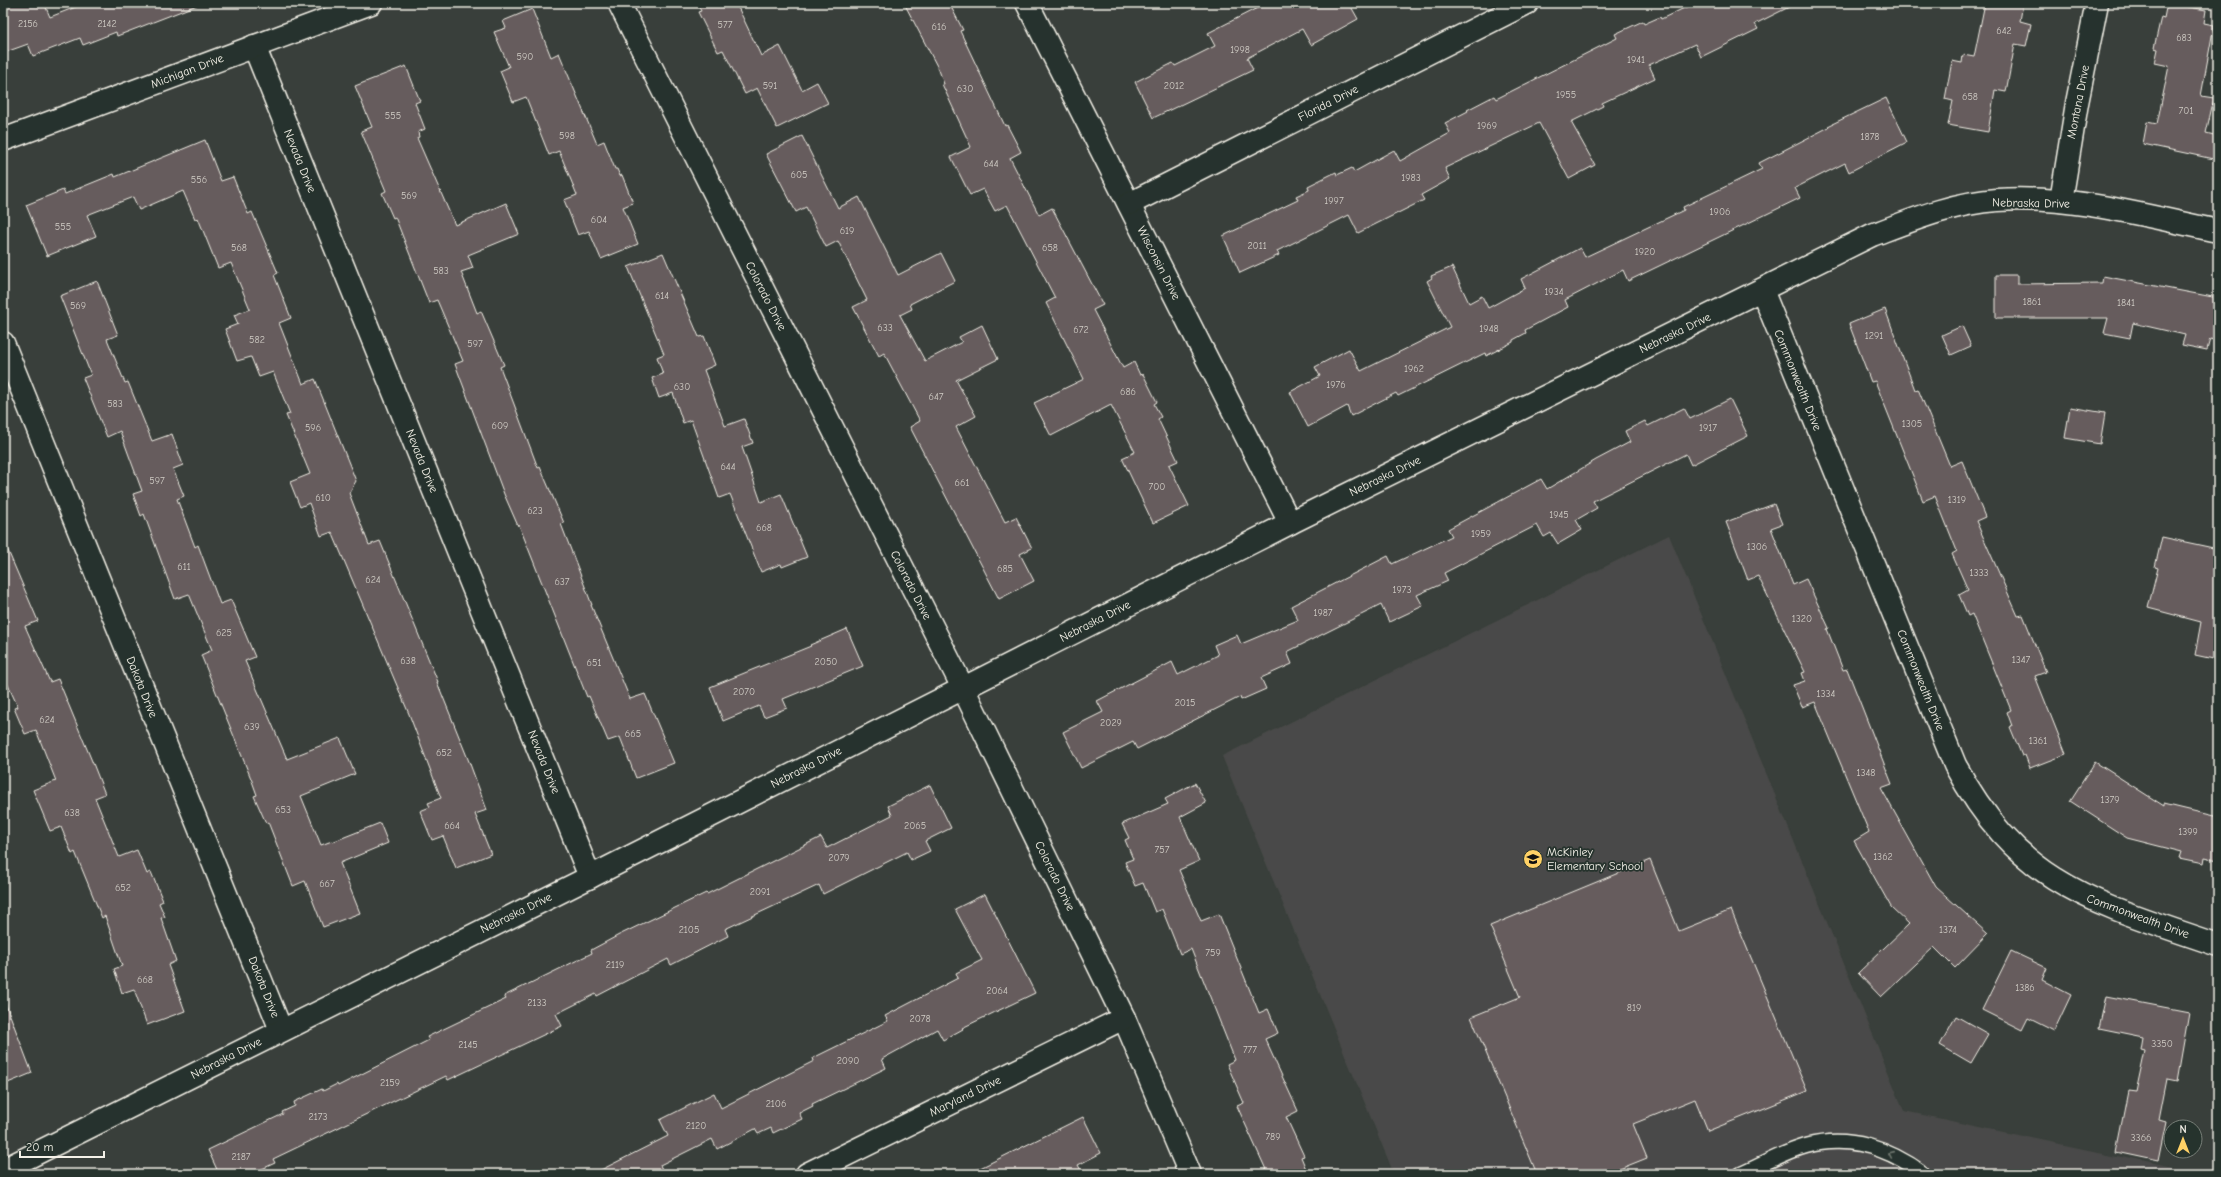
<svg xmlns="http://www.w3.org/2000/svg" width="2221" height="1177" viewBox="0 0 2221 1177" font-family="'Comic Neue',sans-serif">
<rect width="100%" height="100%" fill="#393f3b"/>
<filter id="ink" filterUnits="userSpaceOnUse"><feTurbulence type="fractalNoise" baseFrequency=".025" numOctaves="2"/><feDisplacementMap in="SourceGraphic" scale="8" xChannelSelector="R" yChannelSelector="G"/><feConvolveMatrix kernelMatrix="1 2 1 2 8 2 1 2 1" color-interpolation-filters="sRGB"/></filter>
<g filter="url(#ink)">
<path fill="#494a48" d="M 1669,535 L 1904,1111 L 2187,1171 L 2190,1174 L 1394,1174 L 1222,756 Z"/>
<g fill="#665b5d" stroke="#f4f1e8">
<path d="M 3,3 L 44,3 L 50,17 L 86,3 L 196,3 L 197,5 L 117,36 L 116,32 L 83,45 L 80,38 L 33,56 L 28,44 L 3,53 Z"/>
<path d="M 697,3 L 736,3 L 761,56 L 780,46 L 802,90 L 817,82 L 828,103 L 777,128 L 757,88 L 745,94 L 723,50 L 718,52 L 698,12 L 701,11 Z"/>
<path d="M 904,3 L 949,3 L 963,30 L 960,31 L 1005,126 L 1007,125 L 1021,152 L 1010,158 L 1039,215 L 1052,208 L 1103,305 L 1093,310 L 1123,368 L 1134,362 L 1140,375 L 1143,374 L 1157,402 L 1154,404 L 1161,417 L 1158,419 L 1178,461 L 1169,465 L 1189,506 L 1153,523 L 1122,458 L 1135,452 L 1111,405 L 1051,436 L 1034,403 L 1084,379 L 1046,303 L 1055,298 L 1007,205 L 995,211 L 983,189 L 970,195 L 951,157 L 971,147 L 942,84 L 944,84 L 939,70 Z"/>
<path d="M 1267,3 L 1349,3 L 1358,19 L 1311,45 L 1302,29 L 1247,58 L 1253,70 L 1153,118 L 1135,82 L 1173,63 L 1175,66 L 1215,46 L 1208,33 Z"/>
<path d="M 1695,3 L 1797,3 L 1755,24 L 1758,29 L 1701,57 L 1695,44 L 1649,65 L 1655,78 L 1602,103 L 1603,106 L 1571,122 L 1595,165 L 1569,179 L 1539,123 L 1445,168 L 1450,179 L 1421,195 L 1424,200 L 1358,233 L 1349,215 L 1277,251 L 1279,255 L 1240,273 L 1223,236 L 1298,200 L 1296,196 L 1309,190 L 1308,186 L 1336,172 L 1337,175 L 1352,168 L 1354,172 L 1394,150 L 1400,161 L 1450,133 L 1445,123 L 1468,111 L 1467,110 L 1494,96 L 1496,99 L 1617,38 L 1615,34 L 1643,21 L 1644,24 L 1660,17 L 1661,19 Z"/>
<path d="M 1985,3 L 2023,3 L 2020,21 L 2031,24 L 2026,46 L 2015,44 L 2006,92 L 1995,90 L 1988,132 L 1948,125 L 1953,101 L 1945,99 L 1952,61 L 1962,63 L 1963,55 L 1974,57 Z"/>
<path d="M 2167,3 L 2206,10 L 2204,23 L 2214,25 L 2201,96 L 2214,98 L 2206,133 L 2218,136 L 2218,160 L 2143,144 L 2147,122 L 2157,124 L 2169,66 L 2155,63 L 2158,49 L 2154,48 L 2161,17 L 2164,18 Z"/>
<path d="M 532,9 L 551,57 L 559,53 L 597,144 L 604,141 L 615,169 L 617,169 L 620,176 L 622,175 L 633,203 L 623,207 L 638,244 L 601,259 L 589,231 L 578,235 L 564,200 L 577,195 L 559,151 L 549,155 L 526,97 L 513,102 L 500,71 L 509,67 L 494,32 L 506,28 L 503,21 Z"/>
<path d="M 406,66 L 420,101 L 415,103 L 425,129 L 418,132 L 419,137 L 417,138 L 455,225 L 506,203 L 519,234 L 468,255 L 473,268 L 461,272 L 477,313 L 481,311 L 504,365 L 500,367 L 538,468 L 540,467 L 564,523 L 561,524 L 592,605 L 591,605 L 630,699 L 645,694 L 674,763 L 636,778 L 620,737 L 608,741 L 589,696 L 587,697 L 519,525 L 518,526 L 504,494 L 455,364 L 463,361 L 437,300 L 429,303 L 395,217 L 393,218 L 382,193 L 386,191 L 361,131 L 372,127 L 355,86 Z"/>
<path d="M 1886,98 L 1907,142 L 1849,172 L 1845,163 L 1795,188 L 1800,198 L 1628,281 L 1623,270 L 1565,300 L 1568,307 L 1525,330 L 1526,333 L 1513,340 L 1513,342 L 1486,356 L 1485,353 L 1398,396 L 1396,393 L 1351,416 L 1347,406 L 1308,427 L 1290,392 L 1320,376 L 1315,367 L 1349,349 L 1361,371 L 1450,327 L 1427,281 L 1432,278 L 1431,276 L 1452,267 L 1469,303 L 1482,296 L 1488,308 L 1525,288 L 1521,279 L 1580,248 L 1585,257 L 1684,210 L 1683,207 L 1762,169 L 1759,163 L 1829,127 L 1828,126 Z"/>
<path d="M 802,136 L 838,208 L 859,197 L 898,275 L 941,253 L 955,281 L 910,304 L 912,309 L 900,315 L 925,361 L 962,342 L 959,337 L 982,325 L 998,359 L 956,380 L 976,416 L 956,427 L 1005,522 L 1016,517 L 1032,548 L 1020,554 L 1034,581 L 999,599 L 910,427 L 920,421 L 884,353 L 879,356 L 853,307 L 867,300 L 838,241 L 826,247 L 806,207 L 796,212 L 766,154 Z"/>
<path d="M 205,140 L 221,181 L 233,177 L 248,214 L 252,212 L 278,273 L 274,275 L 291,318 L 279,323 L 303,384 L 315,379 L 356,481 L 349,493 L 369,545 L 380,541 L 438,682 L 437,682 L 470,764 L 487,810 L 475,814 L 491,854 L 456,868 L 443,836 L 432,840 L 420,811 L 430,807 L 428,803 L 441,798 L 409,714 L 332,532 L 321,536 L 309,503 L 300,507 L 290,482 L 310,474 L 286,415 L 290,414 L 273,372 L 259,377 L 251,357 L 237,361 L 225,329 L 238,324 L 234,315 L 250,309 L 231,263 L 218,268 L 198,218 L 195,219 L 183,191 L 139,210 L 133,197 L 87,215 L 96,236 L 47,256 L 26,205 L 63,190 L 65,194 L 114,174 L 115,177 Z"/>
<path d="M 663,253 L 699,337 L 704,336 L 715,365 L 704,370 L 725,426 L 744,419 L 753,443 L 742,447 L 761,502 L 781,494 L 807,557 L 782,567 L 781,564 L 761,572 L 730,494 L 719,498 L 691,420 L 683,423 L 673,393 L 659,398 L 652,378 L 663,374 L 657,357 L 664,354 L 628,267 Z"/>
<path d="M 1996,275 L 2017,275 L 2017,284 L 2102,283 L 2103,276 L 2218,298 L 2218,341 L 2210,339 L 2207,350 L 2182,345 L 2185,335 L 2133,323 L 2130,338 L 2104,333 L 2108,318 L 1996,318 Z"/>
<path d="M 97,281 L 118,335 L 107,339 L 125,383 L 128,382 L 152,441 L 172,434 L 183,465 L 173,469 L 184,496 L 177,499 L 195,547 L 198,545 L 220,604 L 231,600 L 255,657 L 245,661 L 287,759 L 340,738 L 355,774 L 301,796 L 321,845 L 332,841 L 332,842 L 380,823 L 388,843 L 340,863 L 360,913 L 323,927 L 305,881 L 293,886 L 268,822 L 266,823 L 254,796 L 257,795 L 252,781 L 201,655 L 212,650 L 189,594 L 175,599 L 144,514 L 141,516 L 133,494 L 142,491 L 120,431 L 107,437 L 83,378 L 91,375 L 60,296 Z"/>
<path d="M 1885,309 L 1915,390 L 1918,389 L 1950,466 L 1962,461 L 1985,517 L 1976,521 L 2018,616 L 2023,615 L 2046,672 L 2035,676 L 2066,754 L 2030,768 L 2025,755 L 2022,756 L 2010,727 L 2012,726 L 2007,712 L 2011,710 L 1972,614 L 1968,616 L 1959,595 L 1968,590 L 1952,554 L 1957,551 L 1935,496 L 1923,501 L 1875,381 L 1871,382 L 1849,324 Z"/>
<path d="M 1962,326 L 1971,346 L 1951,355 L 1942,335 Z"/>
<path d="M 1730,399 L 1748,436 L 1691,465 L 1686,454 L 1593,501 L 1597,508 L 1576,520 L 1582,530 L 1558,544 L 1551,533 L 1544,537 L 1537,525 L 1444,573 L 1448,581 L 1417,595 L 1423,606 L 1389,622 L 1381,605 L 1287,652 L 1292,664 L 1261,678 L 1266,689 L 1241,700 L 1240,697 L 1137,749 L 1133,742 L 1081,768 L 1063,732 L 1103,712 L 1097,701 L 1172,662 L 1178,675 L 1218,655 L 1214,645 L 1237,635 L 1241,644 L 1298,620 L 1291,606 L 1388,556 L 1392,564 L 1452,536 L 1448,529 L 1541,479 L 1547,489 L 1596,460 L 1630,442 L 1625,431 L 1645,421 L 1648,426 L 1684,408 L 1690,419 Z"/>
<path d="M 2070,407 L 2105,413 L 2100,444 L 2065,438 Z"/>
<path d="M 1774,504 L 1782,524 L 1771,528 L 1793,585 L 1806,579 L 1829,628 L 1827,629 L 1843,670 L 1847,669 L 1892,784 L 1881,788 L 1936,887 L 1988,934 L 1955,968 L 1934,947 L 1881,997 L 1858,973 L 1909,924 L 1891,907 L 1854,841 L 1869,832 L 1815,702 L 1802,707 L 1793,685 L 1805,681 L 1802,673 L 1805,672 L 1758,576 L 1748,580 L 1726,522 Z"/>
<path d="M 2162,537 L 2218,549 L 2218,660 L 2195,655 L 2201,622 L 2148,608 L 2158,568 L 2155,567 Z"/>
<path d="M 3,539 L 38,621 L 25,626 L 50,682 L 58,679 L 94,766 L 105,794 L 95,798 L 119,857 L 137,850 L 147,874 L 151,872 L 163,901 L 159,903 L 165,917 L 161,918 L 176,961 L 168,965 L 185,1011 L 147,1025 L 134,989 L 122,993 L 114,969 L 122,966 L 105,916 L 102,918 L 75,852 L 72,854 L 61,827 L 50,831 L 33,790 L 56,781 L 36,730 L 25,734 L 14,708 L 18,707 L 3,674 Z"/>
<path d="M 847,629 L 863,666 L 783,699 L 787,708 L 764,717 L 759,706 L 723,721 L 710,687 L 811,646 L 810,645 Z"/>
<path d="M 2095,762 L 2164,806 L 2164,804 L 2218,817 L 2218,860 L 2205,857 L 2204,863 L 2180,858 L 2182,852 L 2127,838 L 2070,801 Z"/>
<path d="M 1195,783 L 1206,803 L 1180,817 L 1199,861 L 1179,870 L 1201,921 L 1219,914 L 1259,1013 L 1268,1009 L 1278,1033 L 1265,1039 L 1298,1111 L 1286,1117 L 1304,1156 L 1301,1157 L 1308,1174 L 1268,1174 L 1237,1106 L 1244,1103 L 1227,1064 L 1235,1060 L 1191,949 L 1180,954 L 1162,909 L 1155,912 L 1143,883 L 1135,886 L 1125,862 L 1133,859 L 1125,840 L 1129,838 L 1122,824 L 1168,804 L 1165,799 Z"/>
<path d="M 930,785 L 951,828 L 925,841 L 930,851 L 911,860 L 907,852 L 823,894 L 819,885 L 725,929 L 728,936 L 671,965 L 668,959 L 597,996 L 596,994 L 556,1014 L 562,1026 L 539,1037 L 448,1080 L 446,1076 L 273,1159 L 275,1163 L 251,1174 L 219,1174 L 208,1150 L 283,1114 L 282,1112 L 295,1106 L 294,1102 L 322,1089 L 323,1091 L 337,1084 L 338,1086 L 429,1040 L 427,1037 L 506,999 L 504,996 L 592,953 L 591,950 L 619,935 L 706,893 L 707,894 L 821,837 L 827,848 L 892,815 L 888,806 Z"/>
<path d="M 1650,860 L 1679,931 L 1731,910 L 1807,1091 L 1708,1131 L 1695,1099 L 1633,1124 L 1647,1158 L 1607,1174 L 1537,1174 L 1471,1017 L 1520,997 L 1490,926 Z"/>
<path d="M 985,894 L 1035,993 L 962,1028 L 963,1029 L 943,1040 L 937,1029 L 882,1059 L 886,1068 L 812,1104 L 813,1106 L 799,1113 L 802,1119 L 773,1133 L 771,1128 L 758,1134 L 755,1129 L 717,1149 L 712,1139 L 660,1165 L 664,1174 L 593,1174 L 668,1136 L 660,1120 L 714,1093 L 721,1108 L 814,1061 L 813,1058 L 888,1021 L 885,1016 L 958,978 L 956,973 L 982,960 L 955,909 Z"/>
<path d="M 2011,951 L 2047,968 L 2042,980 L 2071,995 L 2054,1031 L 2028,1018 L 2022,1030 L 1982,1010 Z"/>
<path d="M 2106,996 L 2189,1012 L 2177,1081 L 2167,1079 L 2159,1120 L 2166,1122 L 2158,1161 L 2116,1152 L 2128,1091 L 2136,1092 L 2145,1050 L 2141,1049 L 2143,1037 L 2099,1028 Z"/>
<path d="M 3,1002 L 5,1002 L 32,1073 L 3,1085 Z"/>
<path d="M 1956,1016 L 1988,1034 L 1971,1063 L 1940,1045 Z"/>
<path d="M 1083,1117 L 1101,1153 L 1078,1165 L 1083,1174 L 968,1174 Z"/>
</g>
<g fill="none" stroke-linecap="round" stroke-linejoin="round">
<g stroke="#f4f1e8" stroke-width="17">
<path id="service" d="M 1741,1174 C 1762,1165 1784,1152 1806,1146 C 1849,1134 1890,1149 1924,1174"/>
</g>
<g stroke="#f4f1e8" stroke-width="25">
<g id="minor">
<path d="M 619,3 L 963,688 L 1124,1018 L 1190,1174"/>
<path d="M 1027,3 L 1290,523"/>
<path d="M 254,46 L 590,877"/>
<path d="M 3,140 L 371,3"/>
<path d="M 2061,201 L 2077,103 L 2097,3"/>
<path d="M 1129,204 L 1527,3"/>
<path d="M 1762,290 L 1955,765 C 2020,887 2097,903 2218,945"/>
<path d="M 3,343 L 281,1030"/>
<path d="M 3,1170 L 590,877 L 1290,523 L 1872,235 C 1912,220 1953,203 1997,200 C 2072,195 2145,216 2218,231"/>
<path d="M 807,1174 L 1124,1018"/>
</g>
</g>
<use href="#service" stroke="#26332d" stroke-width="14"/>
<use href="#minor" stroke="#26332d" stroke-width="22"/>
</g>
<defs><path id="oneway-chevron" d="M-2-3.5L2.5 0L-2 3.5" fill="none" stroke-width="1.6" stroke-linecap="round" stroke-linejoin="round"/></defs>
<use stroke="#6e766e" href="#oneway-chevron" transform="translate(1891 1154) rotate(-156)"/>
</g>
<defs>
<g id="school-disc" transform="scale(1)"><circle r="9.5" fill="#ffd166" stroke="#26332d"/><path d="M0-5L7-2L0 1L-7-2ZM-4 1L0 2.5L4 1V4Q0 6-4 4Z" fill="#111"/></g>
</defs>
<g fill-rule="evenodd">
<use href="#school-disc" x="1533" y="859"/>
</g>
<g text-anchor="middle" stroke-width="3.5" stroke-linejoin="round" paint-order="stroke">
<g font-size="10" fill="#d0ccc5">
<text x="28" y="27">2156</text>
<text x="107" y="27">2142</text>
<text x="725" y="28">577</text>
<text x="939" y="30">616</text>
<text x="2004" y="34">642</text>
<text x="2184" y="41">683</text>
<text x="1240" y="53">1998</text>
<text x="525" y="60">590</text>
<text x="1636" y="63">1941</text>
<text x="770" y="89">591</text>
<text x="1174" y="89">2012</text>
<text x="965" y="92">630</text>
<text x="1566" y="98">1955</text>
<text x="1970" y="100">658</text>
<text x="2186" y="114">701</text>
<text x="393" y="119">555</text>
<text x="1487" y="129">1969</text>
<text x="567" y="139">598</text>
<text x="1870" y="140">1878</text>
<text x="991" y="167">644</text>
<text x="799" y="178">605</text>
<text x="1411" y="181">1983</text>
<text x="199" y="183">556</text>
<text x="409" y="199">569</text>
<text x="1334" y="204">1997</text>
<text x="1720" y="215">1906</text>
<text x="599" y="223">604</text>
<text x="63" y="230">555</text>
<text x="847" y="234">619</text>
<text x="1257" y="249">2011</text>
<text x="239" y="251">568</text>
<text x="1050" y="251">658</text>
<text x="1645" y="255">1920</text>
<text x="441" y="274">583</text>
<text x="1554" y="295">1934</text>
<text x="662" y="299">614</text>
<text x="2032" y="305">1861</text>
<text x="2126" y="306">1841</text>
<text x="78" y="309">569</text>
<text x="885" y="331">633</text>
<text x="1489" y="332">1948</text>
<text x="1081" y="333">672</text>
<text x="1874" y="339">1291</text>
<text x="257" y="343">582</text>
<text x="475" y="347">597</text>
<text x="1414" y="372">1962</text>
<text x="1336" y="388">1976</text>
<text x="682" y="390">630</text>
<text x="1128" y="395">686</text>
<text x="936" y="400">647</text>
<text x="115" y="407">583</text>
<text x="1912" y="427">1305</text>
<text x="500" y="429">609</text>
<text x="313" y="431">596</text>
<text x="1708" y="431">1917</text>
<text x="728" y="470">644</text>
<text x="157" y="484">597</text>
<text x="962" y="486">661</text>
<text x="1157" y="490">700</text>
<text x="323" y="501">610</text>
<text x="1957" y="503">1319</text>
<text x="535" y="514">623</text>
<text x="1559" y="518">1945</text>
<text x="764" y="531">668</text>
<text x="1481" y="537">1959</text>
<text x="1757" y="550">1306</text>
<text x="184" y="570">611</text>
<text x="1005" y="572">685</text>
<text x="1979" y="576">1333</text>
<text x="373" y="583">624</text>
<text x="562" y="585">637</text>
<text x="1402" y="593">1973</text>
<text x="1323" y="616">1987</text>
<text x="1802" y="622">1320</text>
<text x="224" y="636">625</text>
<text x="2021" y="663">1347</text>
<text x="408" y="664">638</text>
<text x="826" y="665">2050</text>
<text x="594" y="666">651</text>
<text x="744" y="695">2070</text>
<text x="1826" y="697">1334</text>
<text x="1185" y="706">2015</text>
<text x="47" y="723">624</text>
<text x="1111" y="726">2029</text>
<text x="252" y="730">639</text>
<text x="633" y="737">665</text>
<text x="2038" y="744">1361</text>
<text x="444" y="756">652</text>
<text x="1866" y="776">1348</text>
<text x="2110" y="803">1379</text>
<text x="283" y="813">653</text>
<text x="72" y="816">638</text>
<text x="452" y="829">664</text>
<text x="915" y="829">2065</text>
<text x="2188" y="835">1399</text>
<text x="1162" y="853">757</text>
<text x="1883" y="860">1362</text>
<text x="839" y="861">2079</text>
<text x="327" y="887">667</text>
<text x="123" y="891">652</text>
<text x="760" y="895">2091</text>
<text x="689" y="933">2105</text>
<text x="1948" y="933">1374</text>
<text x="1213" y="956">759</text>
<text x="615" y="968">2119</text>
<text x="145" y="983">668</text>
<text x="2025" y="991">1386</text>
<text x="997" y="994">2064</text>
<text x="537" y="1006">2133</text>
<text x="1634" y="1011">819</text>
<text x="920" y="1022">2078</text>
<text x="2162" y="1047">3350</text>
<text x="468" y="1048">2145</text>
<text x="1250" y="1053">777</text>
<text x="848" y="1064">2090</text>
<text x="390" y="1086">2159</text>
<text x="776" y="1107">2106</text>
<text x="318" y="1120">2173</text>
<text x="696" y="1129">2120</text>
<text x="1273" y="1140">789</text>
<text x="2141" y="1141">3366</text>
<text x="241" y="1160">2187</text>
</g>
<g font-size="12" fill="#f4f1e8" stroke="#26332d">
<text transform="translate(187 71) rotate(-21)" y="4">Michigan Drive</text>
<text transform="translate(2078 102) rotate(-79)" y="4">Montana Drive</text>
<text transform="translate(1328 103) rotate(-27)" y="4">Florida Drive</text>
<text transform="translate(300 161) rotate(68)" y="4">Nevada Drive</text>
<text transform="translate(2031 203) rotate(1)" y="4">Nebraska Drive</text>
<text transform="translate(1159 263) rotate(63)" y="4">Wisconsin Drive</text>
<text transform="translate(766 296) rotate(63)" y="4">Colorado Drive</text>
<text transform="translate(1675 333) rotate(-26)" y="4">Nebraska Drive</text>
<text transform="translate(1798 380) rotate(68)" y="4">Commonwealth Drive</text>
<text transform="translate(422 461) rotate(68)" y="4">Nevada Drive</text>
<text transform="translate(1385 476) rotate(-26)" y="4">Nebraska Drive</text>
<text transform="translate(911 585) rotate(63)" y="4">Colorado Drive</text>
<text transform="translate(1095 621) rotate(-27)" y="4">Nebraska Drive</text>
<text transform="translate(1921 680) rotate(68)" y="4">Commonwealth Drive</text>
<text transform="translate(142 687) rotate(68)" y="4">Dakota Drive</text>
<text transform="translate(544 762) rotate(68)" y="4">Nevada Drive</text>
<text transform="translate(806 767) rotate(-27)" y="4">Nebraska Drive</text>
<text transform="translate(1055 876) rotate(64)" y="4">Colorado Drive</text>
<text transform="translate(516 913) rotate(-26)" y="4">Nebraska Drive</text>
<text transform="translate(2138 916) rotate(20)" y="4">Commonwealth Drive</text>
<text transform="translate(264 987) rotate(68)" y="4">Dakota Drive</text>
<text transform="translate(226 1058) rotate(-27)" y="4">Nebraska Drive</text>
<text transform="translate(965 1096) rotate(-26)" y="4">Maryland Drive</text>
</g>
<g font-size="12" fill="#f4f1e8" stroke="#26332d" text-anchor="start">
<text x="1547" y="856">McKinley<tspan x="1547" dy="14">Elementary School</tspan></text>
</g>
</g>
<rect width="2221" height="1177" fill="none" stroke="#26332d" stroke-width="16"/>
<rect x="8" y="8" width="2205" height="1161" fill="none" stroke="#f4f1e8" stroke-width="1.5" filter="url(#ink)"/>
<g transform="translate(2183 1139)"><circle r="19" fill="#26332d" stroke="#787f78"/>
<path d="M0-3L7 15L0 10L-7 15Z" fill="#ffd166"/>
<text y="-6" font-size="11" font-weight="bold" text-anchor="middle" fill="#f4f1e8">N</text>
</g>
<path d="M20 1151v6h84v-6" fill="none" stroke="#f4f1e8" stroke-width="2"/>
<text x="26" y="1151" font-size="12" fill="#f4f1e8" stroke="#26332d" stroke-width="3" paint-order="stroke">20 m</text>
</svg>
